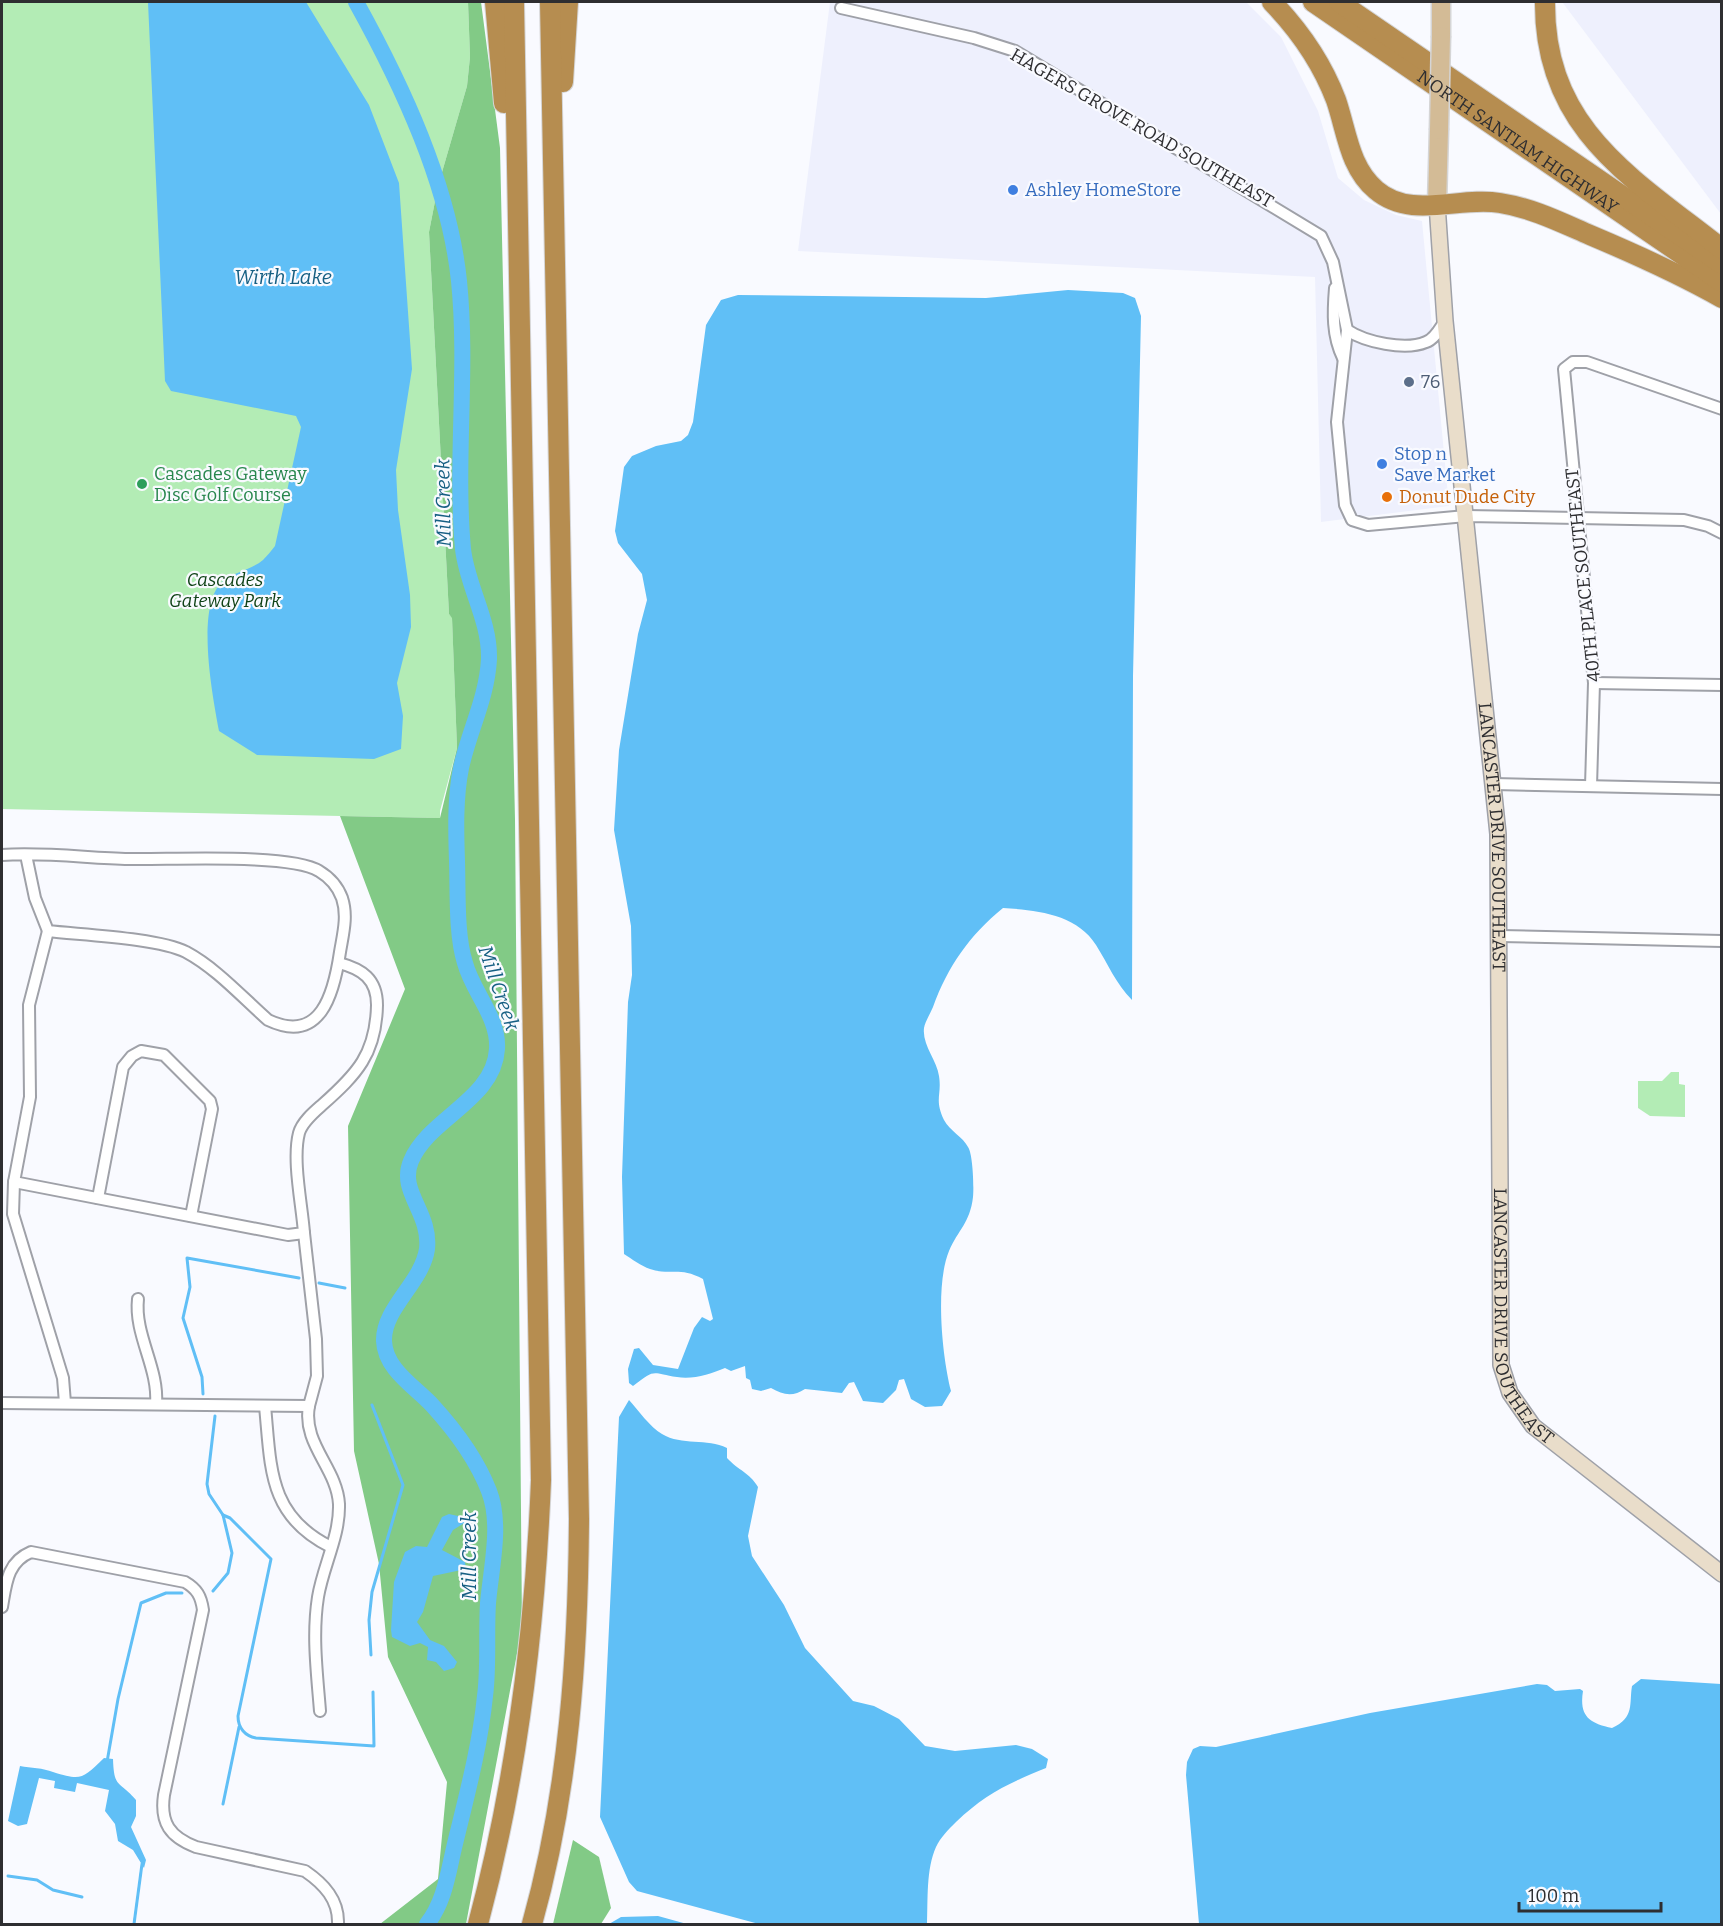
<svg xmlns="http://www.w3.org/2000/svg" width="1723" height="1926" viewBox="0 0 1723 1926" font-family="Bitter,serif">
<rect width="100%" height="100%" fill="#f9faff"/>
<g fill="#eef0fd">
<path d="M 830,2 L 1246,2 L 1281,37 L 1318,111 L 1338,178 L 1364,200 L 1396,215 L 1422,221 L 1449,506 L 1321,522 L 1315,277 L 798,251 Z"/>
<path d="M 1562,2 L 1721,2 L 1721,214 L 1563,3 Z"/>
</g>
<g fill="#b3ecb5">
<path d="M 2,2 L 468,2 L 470,57 L 467,86 L 438,186 L 429,232 L 449,614 L 452,617 L 457,748 L 440,811 L 440,818 L 2,809 Z"/>
<path d="M 1671,1072 L 1679,1072 L 1679,1084 L 1685,1085 L 1685,1117 L 1650,1116 L 1638,1108 L 1638,1081 L 1662,1081 Z"/>
</g>
<g fill="#82ca86">
<path d="M 468,2 L 481,2 L 500,148 L 515,819 L 522,1627 L 466,1924 L 380,1924 L 438,1879 L 447,1782 L 388,1657 L 379,1564 L 354,1451 L 348,1126 L 405,989 L 340,816 L 440,818 L 457,748 L 452,618 L 449,614 L 429,232 L 438,186 L 467,86 L 470,57 Z"/>
<path d="M 573,1840 L 599,1857 L 611,1908 L 601,1924 L 553,1924 Z"/>
</g>
<g fill="#60bff6">
<path d="M 148,2 L 306,2 L 369,105 L 399,183 L 412,369 L 396,470 L 398,510 L 410,595 L 411,627 L 397,683 L 403,716 L 401,749 L 374,759 L 257,755 L 219,731 C 213,698 195,607 222,582 C 233,572 251,570 263,560 C 267,556 271,551 275,546 L 301,427 L 296,416 L 171,391 L 165,381 Z"/>
<path d="M 1068,290 L 1123,293 L 1135,298 L 1141,316 L 1133,676 L 1132,1000 C 1116,984 1108,964 1096,945 C 1077,914 1036,910 1003,908 C 969,936 948,966 933,1007 C 930,1014 925,1022 924,1028 C 922,1045 937,1060 939,1076 C 942,1095 934,1099 944,1120 C 950,1131 963,1137 968,1147 C 973,1154 974,1188 973,1197 C 970,1223 958,1230 949,1251 C 935,1285 942,1356 951,1391 L 942,1406 L 925,1407 L 911,1399 L 904,1379 L 899,1380 L 896,1390 L 883,1403 L 863,1401 L 854,1382 L 849,1383 L 842,1393 L 805,1389 C 793,1397 783,1395 771,1388 L 761,1391 L 752,1389 L 750,1380 L 746,1378 L 745,1366 L 731,1371 L 725,1368 C 711,1374 692,1380 677,1377 C 651,1373 656,1368 633,1386 L 629,1383 L 628,1369 L 634,1349 L 639,1348 L 653,1365 L 678,1369 L 694,1328 L 702,1317 L 710,1321 L 713,1319 L 703,1279 C 679,1266 671,1276 650,1269 C 641,1266 632,1259 624,1254 L 622,1177 L 628,1002 L 632,975 L 631,926 L 614,830 L 619,750 L 638,634 L 647,600 L 642,574 L 618,543 L 615,531 L 624,467 L 632,456 L 656,446 L 681,441 L 688,435 L 693,422 L 706,325 L 721,300 L 738,295 L 986,298 Z"/>
<path d="M 629,1400 C 638,1410 650,1427 662,1434 C 682,1446 707,1438 727,1448 L 727,1458 C 739,1471 749,1472 758,1487 L 748,1536 L 752,1556 L 784,1605 L 805,1648 L 853,1701 L 874,1706 L 899,1719 L 925,1746 L 955,1751 L 1016,1745 L 1032,1749 L 1048,1759 L 1046,1768 C 1009,1783 985,1794 956,1822 C 949,1829 940,1838 936,1847 C 926,1869 928,1900 927,1924 L 759,1924 L 637,1891 L 629,1882 L 600,1817 L 619,1417 Z"/>
<path d="M 449,1514 L 458,1516 L 466,1522 L 453,1530 L 442,1550 L 465,1562 L 466,1569 L 433,1576 L 423,1612 L 417,1622 L 430,1640 L 444,1646 L 457,1662 L 454,1668 L 444,1671 L 436,1662 L 427,1660 L 428,1647 L 420,1643 L 410,1646 L 392,1637 L 391,1630 L 394,1582 L 405,1552 L 416,1546 L 427,1547 L 442,1517 Z"/>
<path d="M 1641,1679 L 1721,1684 L 1721,1924 L 1199,1924 L 1186,1775 L 1187,1762 L 1193,1749 L 1200,1746 L 1216,1747 L 1370,1713 L 1537,1684 L 1547,1685 L 1555,1691 L 1580,1689 L 1583,1691 C 1579,1716 1589,1723 1612,1728 C 1635,1718 1629,1703 1632,1686 Z"/>
<path d="M 104,1758 L 113,1759 C 114,1789 119,1780 136,1800 L 136,1816 L 131,1827 L 146,1860 L 144,1868 L 133,1850 L 118,1841 L 115,1824 L 105,1811 L 109,1790 L 77,1783 L 75,1792 L 54,1788 L 55,1781 L 39,1778 L 27,1824 L 18,1826 L 8,1821 L 20,1766 C 31,1768 43,1768 53,1772 C 82,1781 82,1779 104,1758 Z"/>
<path d="M 658,1916 L 687,1924 L 609,1924 L 621,1917 Z"/>
</g>
<g fill="none" stroke-linecap="round" stroke-linejoin="round">
<g stroke="#60bff6" stroke-width="3">
<path d="M 319,1283 L 345,1288"/>
<path d="M 203,1394 L 202,1377 L 183,1318 L 190,1287 L 187,1258 L 299,1278"/>
<path d="M 223,1515 L 230,1518 L 271,1559 L 238,1716 C 238,1728 245,1736 256,1738 L 374,1746 L 373,1692"/>
<path d="M 213,1591 L 228,1573 L 232,1553 L 223,1515 L 209,1494 L 207,1484 L 215,1416"/>
<path d="M 371,1655 L 369,1620 L 372,1592 L 403,1485 L 372,1405"/>
<path d="M 107,1762 L 118,1699 L 141,1603 L 166,1593 L 182,1593"/>
<path d="M 223,1804 L 239,1727"/>
<path d="M 8,1876 L 37,1880 L 53,1890 L 82,1897"/>
<path d="M 134,1924 L 142,1864"/>
</g>
<path stroke="#60bff6" stroke-width="16" d="M 356,2 C 402,85 449,185 459,281 C 468,370 455,461 463,549 C 467,586 490,620 489,659 C 487,698 469,731 461,768 C 455,798 456,831 457,861 C 458,891 456,935 465,963 C 473,993 499,1017 497,1049 C 494,1100 429,1118 411,1161 C 398,1192 431,1212 427,1249 C 422,1283 383,1308 384,1341 C 385,1369 414,1386 432,1405 C 454,1429 477,1460 489,1491 C 502,1524 491,1568 488,1603 C 486,1634 489,1666 485,1696 C 480,1747 466,1798 454,1848 C 448,1874 444,1903 427,1924"/>
<g stroke="#9fa1a8" stroke-width="14">
<g id="minor">
<path d="M 841,8 L 974,38 L 1015,51 L 1321,236 L 1333,262 L 1347,330 L 1337,422 L 1345,505 L 1352,520 L 1368,525 L 1466,516 L 1684,520 L 1708,526 L 1722,533"/>
<path d="M 1335,288 C 1333,312 1332,336 1343,358"/>
<path d="M 1347,330 C 1365,342 1405,351 1426,342 C 1435,339 1440,328 1445,321"/>
<path d="M 1594,683 L 1722,685"/>
<path d="M 1494,784 L 1722,789"/>
<path d="M 1591,786 L 1594,683 L 1564,369 L 1573,362 L 1587,362 L 1722,409"/>
<path d="M 2,855 C 44,852 87,858 129,859 C 169,860 291,853 319,871 C 329,877 338,887 342,898 C 348,916 343,934 340,952 C 334,993 321,1045 268,1020 C 242,997 216,968 186,952 C 158,938 83,935 48,931 L 35,898 L 26,855"/>
<path d="M 48,931 L 29,1005 L 30,1097 L 14,1182 L 288,1235 L 304,1233 C 302,1205 292,1160 299,1133 C 302,1122 314,1112 322,1105 C 357,1074 376,1054 377,1005 C 377,979 362,969 339,963"/>
<path d="M 1501,936 L 1722,941"/>
<path d="M 14,1182 L 13,1214 L 63,1378 L 65,1403"/>
<path d="M 98,1198 L 123,1067 L 132,1056 L 141,1051 L 164,1055 L 210,1101 L 212,1109 L 191,1216"/>
<path d="M 138,1299 C 134,1335 159,1368 156,1404"/>
<path d="M 2,1403 L 309,1406 L 317,1376 L 316,1339 L 304,1233"/>
<path d="M 265,1406 C 271,1468 268,1516 331,1547"/>
<path d="M 309,1406 C 302,1444 337,1468 339,1504 C 340,1536 323,1566 318,1597 C 312,1635 317,1673 320,1711"/>
<path d="M 2,1607 C 6,1584 7,1562 31,1552 L 185,1582 C 197,1589 201,1596 203,1610 L 164,1795 C 160,1823 170,1837 196,1847 L 305,1871 C 324,1884 339,1900 338,1924"/>
</g>
</g>
<g stroke="#9fa1a8" stroke-width="18">
<g id="secondary">
<path id="s1" d="M 1437,204 L 1445,321 L 1498,834 L 1501,1365 L 1510,1393 L 1533,1426 L 1722,1574"/>
</g>
</g>
<g stroke="#d5d5d6" stroke-width="21">
<g id="primary">
<path d="M 1441,36 L 1441,2"/>
<path d="M 1437,204 L 1439,130"/>
</g>
</g>
<g stroke="#d5d5d6" stroke-width="22">
<g id="motorway">
<path d="M 495,2 L 504,103"/>
<path d="M 1272,2 C 1299,30 1322,63 1336,100 C 1347,132 1349,167 1376,190 C 1411,220 1459,196 1500,203 C 1532,208 1560,222 1590,235 C 1635,254 1678,273 1722,298"/>
<path id="s2" d="M 1313,2 L 1722,282"/>
<path d="M 1339,2 L 1722,264"/>
<path d="M 1545,2 C 1544,129 1632,178 1722,249"/>
<path d="M 563,82 L 568,2"/>
<path d="M 478,1924 C 517,1779 535,1631 541,1480 L 514,2"/>
<path d="M 532,1924 C 569,1792 578,1656 579,1519 L 550,2"/>
</g>
</g>
<use href="#minor" stroke="#fff" stroke-width="10"/>
<use href="#secondary" stroke="#e9ddca" stroke-width="15"/>
<use href="#primary" stroke="#d3bb96" stroke-width="18"/>
<use href="#motorway" stroke="#b68d50" stroke-width="20"/>
<g stroke="#d5d5d6" stroke-width="21" stroke-linecap="butt">
<path id="primary-bridge" d="M 1439,130 L 1441,36"/>
</g>
<use href="#primary-bridge" stroke="#d3bb96" stroke-width="18"/>
</g>
<g fill="#3f7fe0" stroke="#f9faff" stroke-width="2">
<circle cx="1013" cy="190" r="6"/>
<circle cx="1382" cy="464" r="6"/>
</g>
<circle fill="#5c6f8a" stroke="#f9faff" stroke-width="2" cx="1409" cy="382" r="6"/>
<circle fill="#2e9e5b" stroke="#f9faff" stroke-width="2" cx="142" cy="484" r="6"/>
<circle fill="#e8710a" stroke="#f9faff" stroke-width="2" cx="1387" cy="497" r="6"/>
<g text-anchor="middle" stroke-width="4.5" stroke-linejoin="round" paint-order="stroke">
<g font-size="18" fill="#2e2e31" stroke="#f9faff">
<text transform="translate(1142 128) rotate(30)" y="6">HAGERS GROVE ROAD SOUTHEAST</text>
<text dy="6" stroke="none"><textPath href="#s2" startOffset="248">NORTH SANTIAM HIGHWAY</textPath></text>
<text transform="translate(1583 575) rotate(-96)" y="6">40TH PLACE SOUTHEAST</text>
<text dy="6" stroke="none"><textPath href="#s1" startOffset="636">LANCASTER DRIVE SOUTHEAST</textPath></text>
<text dy="6" stroke="none"><textPath href="#s1" startOffset="1122">LANCASTER DRIVE SOUTHEAST</textPath></text>
</g>
<g font-size="18" fill="#366cbe" stroke="#f9faff" text-anchor="start">
<text x="1025" y="196">Ashley HomeStore</text>
<text x="1394" y="460">Stop n<tspan x="1394" dy="21">Save Market</tspan></text>
</g>
<g font-size="18" fill="#4e5e75" stroke="#f9faff" text-anchor="start">
<text x="1421" y="388">76</text>
</g>
<g font-size="18" fill="#27864d" stroke="#f9faff" text-anchor="start">
<text x="154" y="480">Cascades Gateway<tspan x="154" dy="21">Disc Golf Course</tspan></text>
</g>
<g font-size="18" fill="#c56008" stroke="#f9faff" text-anchor="start">
<text x="1399" y="503">Donut Dude City</text>
</g>
<g font-size="18" font-style="italic" fill="#0f4216" stroke="#f9faff">
<text x="225" y="586">Cascades<tspan x="225" dy="21">Gateway Park</tspan></text>
</g>
<g font-size="20" font-style="italic" fill="#165f83" stroke="#f9faff">
<text x="283" y="284">Wirth Lake</text>
<text transform="translate(443 503) rotate(-91)" y="7">Mill Creek</text>
<text transform="translate(499 988) rotate(71)" y="7">Mill Creek</text>
<text transform="translate(469 1556) rotate(-90)" y="7">Mill Creek</text>
</g>
</g>
<rect width="1723" height="1926" fill="none" stroke="#2e2e31" stroke-width="6"/>
<path d="M1519 1902v9h142v-9" fill="none" stroke="#2e2e31" stroke-width="3"/>
<text x="1528" y="1902" font-size="18" fill="#2e2e31" stroke="#f9faff" stroke-width="4.5" paint-order="stroke">100 m</text>
</svg>
